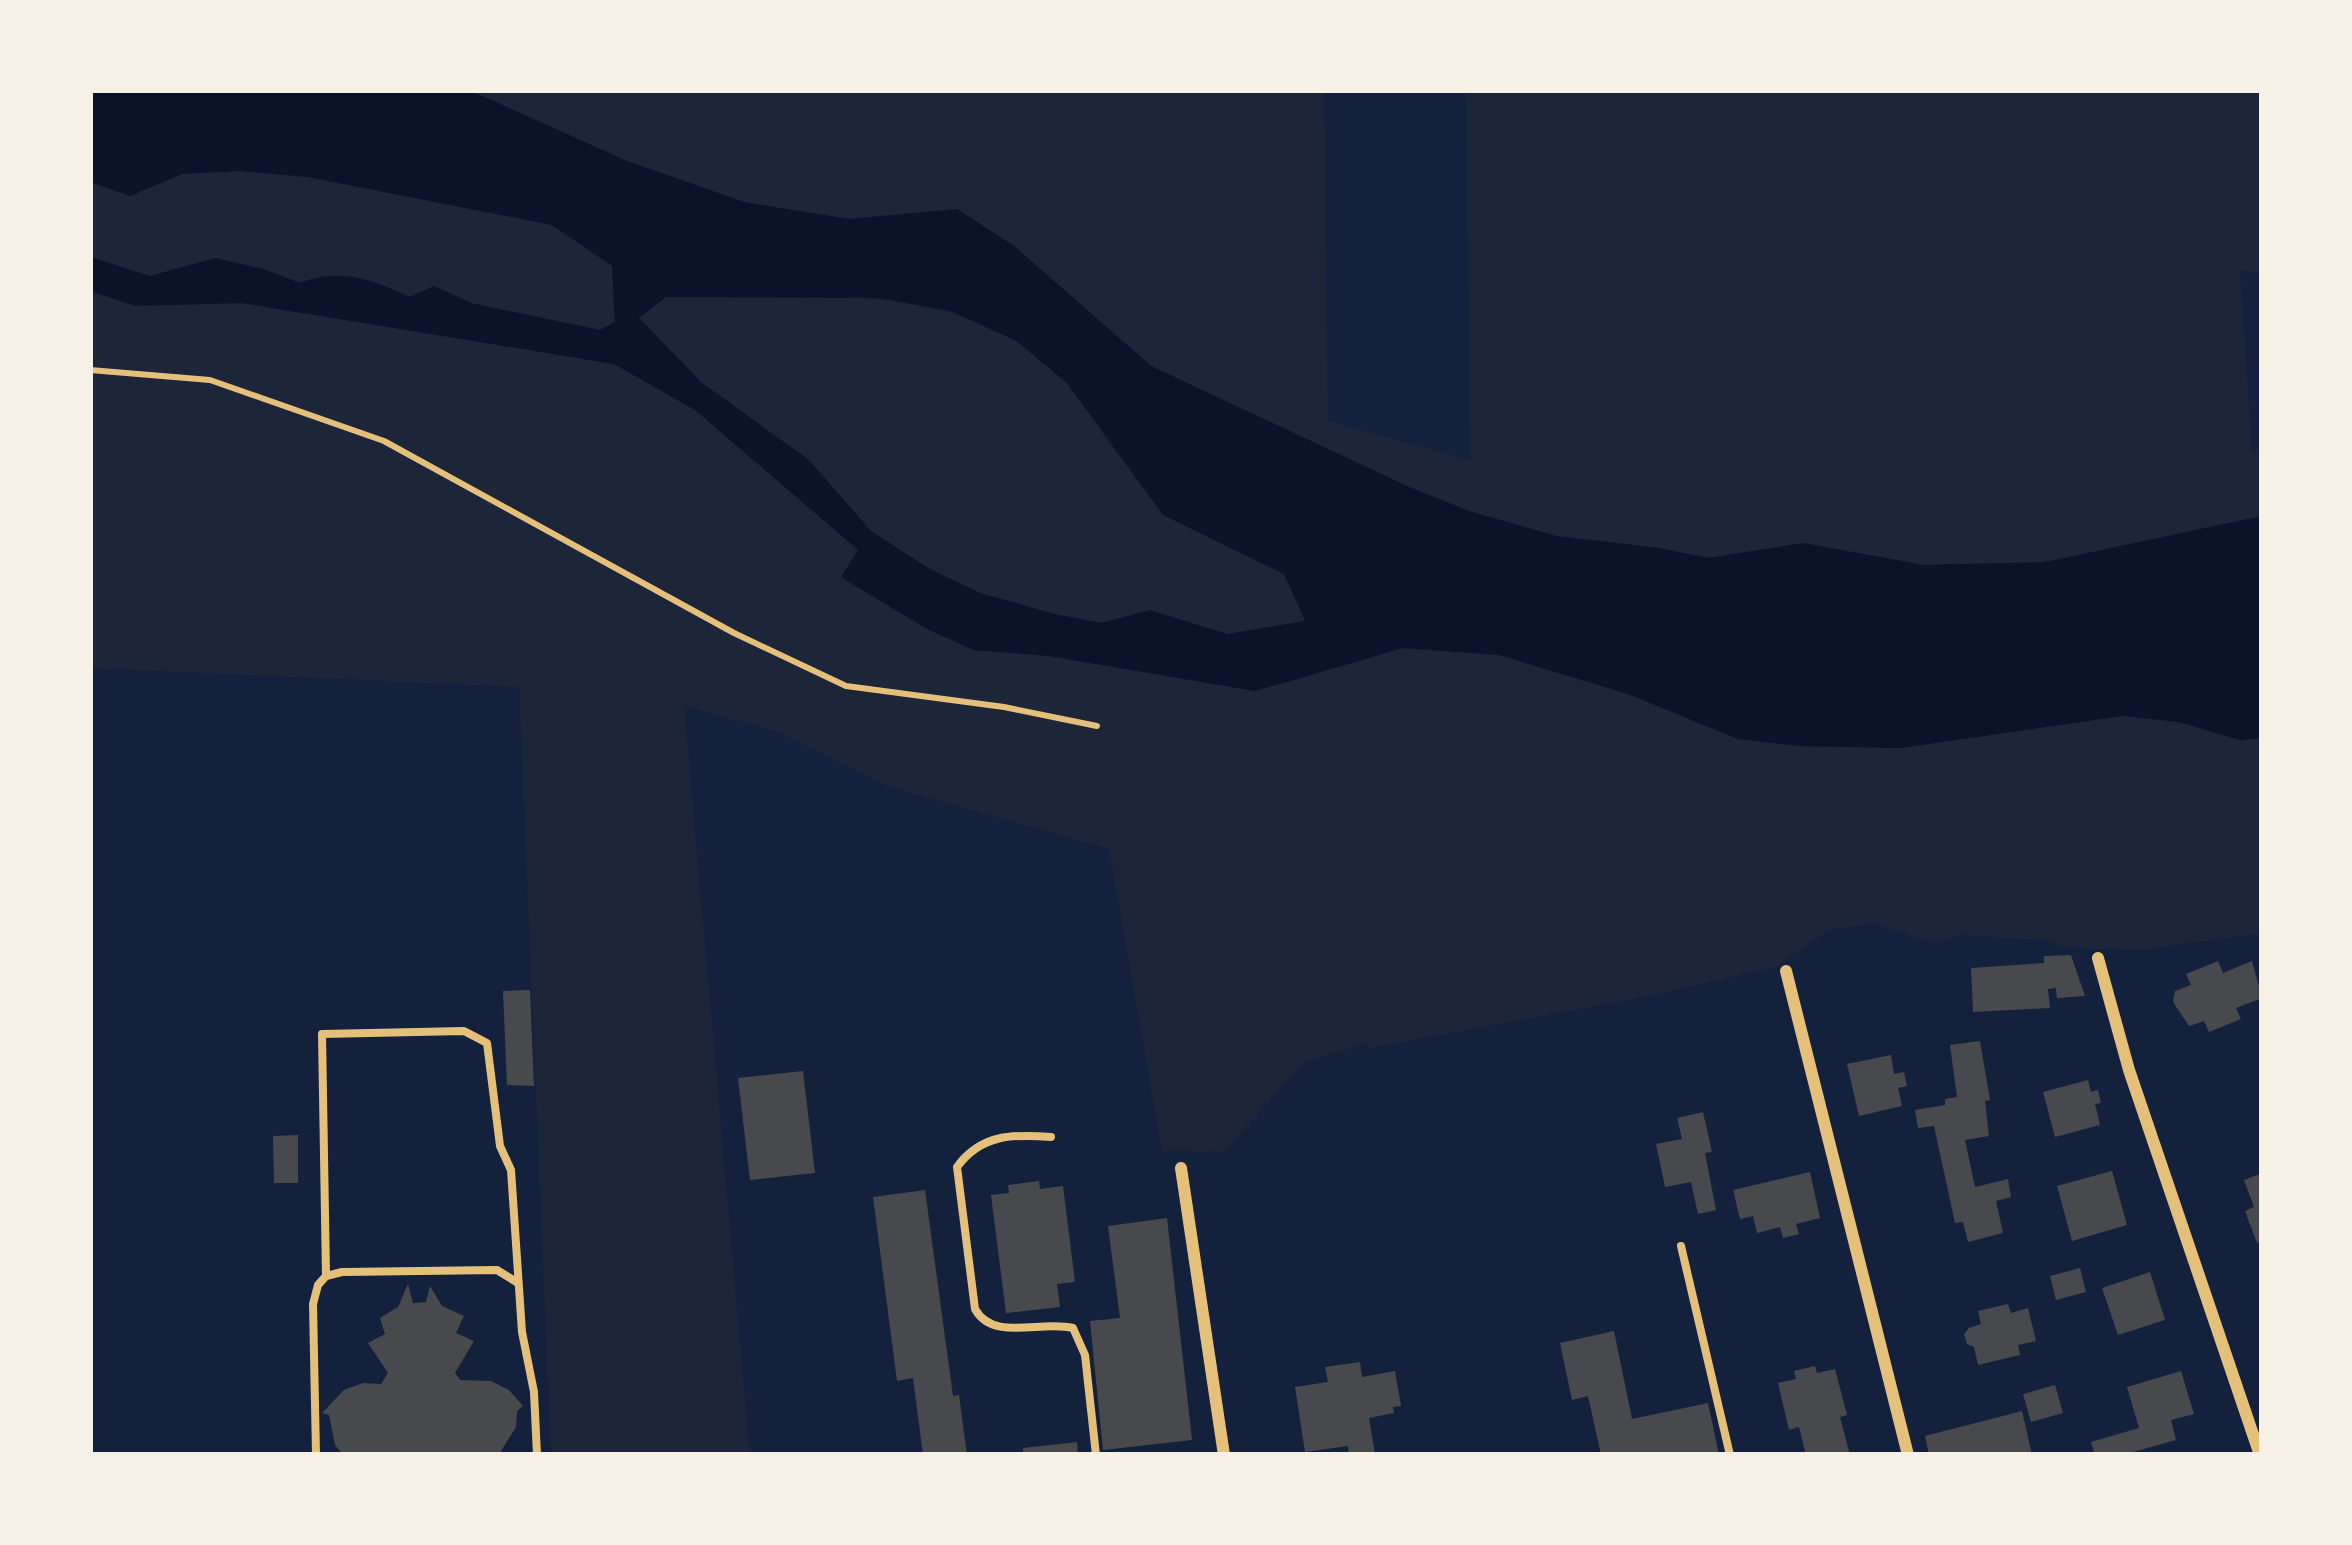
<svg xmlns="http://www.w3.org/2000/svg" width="2352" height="1545" viewBox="0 0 2352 1545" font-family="'Space Grotesk',sans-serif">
<rect width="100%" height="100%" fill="#14213d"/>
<g fill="#1d2539">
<path d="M 469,90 L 1324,90 L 1328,421 L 1470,460 L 1466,90 L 2262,90 L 2262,273 L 2240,270 L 2252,451 L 2262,451 L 2262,516 L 2045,562 L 1924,565 L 1803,543 L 1708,558 L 1659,548 L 1556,536 L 1469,511 L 1409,487 L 1151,366 L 1014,246 L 957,209 L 849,219 L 744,202 L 627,161 Z"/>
<path d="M 239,171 L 308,177 L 552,225 L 612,266 L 615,323 L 600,330 L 471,303 L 435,286 L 410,297 C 373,280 339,267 300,283 L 263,269 L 215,258 L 150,276 L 90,257 L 90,182 L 130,196 L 182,174 Z"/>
<path d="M 90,291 L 136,306 L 241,303 L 614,364 L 695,410 L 859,550 L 842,578 L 927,629 L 974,650 L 1049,656 L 1255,691 L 1403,648 L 1499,655 L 1628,694 L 1738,739 L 1799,746 L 1901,748 L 2123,715 L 2179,722 L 2240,740 L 2262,738 L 2262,933 L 2139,950 L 2065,948 L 2046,940 L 1956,935 L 1936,944 L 1872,923 L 1828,930 L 1775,967 L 1649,996 L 1370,1048 L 1368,1043 L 1303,1063 L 1224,1152 L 1162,1151 L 1109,849 L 887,786 L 776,731 L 684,706 L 750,1455 L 551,1455 L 519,687 L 90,668 Z"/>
<path d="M 666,297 C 800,298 966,274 1067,383 C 1091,410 1107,446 1133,471 C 1178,513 1230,548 1285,574 L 1306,621 L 1227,634 L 1151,610 L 1102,623 L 1054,614 L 980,593 L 928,568 L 871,531 L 809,460 L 702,383 L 638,317 Z"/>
</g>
<path fill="#0b132b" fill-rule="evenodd" d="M 90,90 L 469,90 L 627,161 L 744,202 L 849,219 L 957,209 L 1014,246 L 1151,366 L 1409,487 L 1469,511 L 1556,536 L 1659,548 L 1708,558 L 1803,543 L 1924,565 L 2045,562 L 2262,516 L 2262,738 L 2240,740 L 2179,722 L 2123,716 L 1901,748 L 1799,746 L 1738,739 L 1628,694 L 1499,655 L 1403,648 L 1255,691 L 1049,656 L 974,650 L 927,629 L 841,577 L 858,550 L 695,410 L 614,364 L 242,303 L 136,306 L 90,291 L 90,257 L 150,276 L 215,258 L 263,269 L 300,283 C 339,267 373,280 410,297 L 434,286 L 471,303 L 600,330 L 615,322 L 612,266 L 552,225 L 308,177 L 239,171 L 182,174 L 130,196 L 90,182 ZM 666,297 L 879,298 L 950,311 L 1015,340 L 1067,383 L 1163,515 L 1284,574 L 1305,621 L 1227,634 L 1150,610 L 1102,623 L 1054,614 L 980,593 L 928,568 L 871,531 L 809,460 L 702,383 L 639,318 Z"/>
<g fill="#48494c">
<path d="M 2071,955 L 2085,996 L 2057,998 L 2056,988 L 2048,989 L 2050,1008 L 1973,1012 L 1971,968 L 2044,963 L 2044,956 Z"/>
<path d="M 2218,961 L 2223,973 L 2252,961 L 2262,998 L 2236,1008 L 2241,1019 L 2209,1032 L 2204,1021 L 2189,1026 L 2173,1002 L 2175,991 L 2191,985 L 2186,974 Z"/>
<path d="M 530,990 L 534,1086 L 507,1085 L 503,991 Z"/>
<path d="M 1980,1041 L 1990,1100 L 1985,1101 L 1989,1136 L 1965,1140 L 1975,1187 L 2008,1179 L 2011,1197 L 1996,1201 L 2003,1233 L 1968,1242 L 1963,1222 L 1955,1223 L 1934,1126 L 1918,1128 L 1915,1110 L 1945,1105 L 1945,1099 L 1957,1097 L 1950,1045 Z"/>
<path d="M 1891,1055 L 1894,1074 L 1904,1072 L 1907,1086 L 1898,1088 L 1902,1106 L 1859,1116 L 1847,1064 Z"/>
<path d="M 803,1071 L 815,1173 L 750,1180 L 738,1078 Z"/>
<path d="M 2088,1080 L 2091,1092 L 2098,1090 L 2101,1103 L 2095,1104 L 2100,1125 L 2055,1137 L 2043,1092 Z"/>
<path d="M 1703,1112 L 1712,1152 L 1705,1153 L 1716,1210 L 1698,1214 L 1691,1182 L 1665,1187 L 1656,1144 L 1682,1139 L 1677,1118 Z"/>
<path d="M 298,1135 L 298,1183 L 274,1183 L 273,1136 Z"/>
<path d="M 2112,1171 L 2127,1225 L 2072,1241 L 2057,1186 Z"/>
<path d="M 1810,1172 L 1820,1218 L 1796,1224 L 1799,1234 L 1783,1238 L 1780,1227 L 1757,1233 L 1753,1216 L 1740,1219 L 1733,1190 Z"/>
<path d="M 2262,1173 L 2262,1241 L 2257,1243 L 2245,1211 L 2254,1207 L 2244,1180 Z"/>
<path d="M 1039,1181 L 1040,1189 L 1063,1186 L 1075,1282 L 1057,1284 L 1060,1307 L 1006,1313 L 991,1195 L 1009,1193 L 1008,1185 Z"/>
<path d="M 925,1190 L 953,1396 L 959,1395 L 967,1455 L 923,1455 L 913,1378 L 897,1381 L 873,1197 Z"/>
<path d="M 1167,1218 L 1192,1440 L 1103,1450 L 1090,1321 L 1120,1318 L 1108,1226 Z"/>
<path d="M 2080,1268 L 2086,1292 L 2056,1300 L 2050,1276 Z"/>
<path d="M 2150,1272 L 2165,1320 L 2118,1335 L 2102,1288 Z"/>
<path d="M 408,1284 L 413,1303 L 426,1302 L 430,1286 L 442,1306 L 464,1316 L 456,1333 L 474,1341 L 455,1373 L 460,1380 L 491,1381 L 509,1390 L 523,1406 L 517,1411 L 516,1427 L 501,1451 L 504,1455 L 343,1455 L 335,1445 L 329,1415 L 322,1413 L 344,1390 L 363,1383 L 381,1384 L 388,1373 L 368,1343 L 385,1334 L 380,1318 L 398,1307 Z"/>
<path d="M 2008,1304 L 2011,1313 L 2028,1308 L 2036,1341 L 2018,1345 L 2020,1355 L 1978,1365 L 1974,1347 L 1967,1344 L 1964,1334 L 1969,1328 L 1981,1324 L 1978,1311 Z"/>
<path d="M 1614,1331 L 1632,1419 L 1708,1403 L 1719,1455 L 1601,1455 L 1588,1396 L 1572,1400 L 1560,1343 Z"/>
<path d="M 1360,1362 L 1362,1377 L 1395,1371 L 1401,1406 L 1393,1407 L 1394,1413 L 1369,1418 L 1375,1455 L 1349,1455 L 1348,1446 L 1305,1452 L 1295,1387 L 1328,1382 L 1325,1367 Z"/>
<path d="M 1815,1366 L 1817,1373 L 1835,1369 L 1847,1415 L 1840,1417 L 1850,1455 L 1806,1455 L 1799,1427 L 1789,1430 L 1778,1383 L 1796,1379 L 1794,1371 Z"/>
<path d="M 2181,1371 L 2194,1414 L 2171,1420 L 2176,1440 L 2122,1455 L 2095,1455 L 2091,1442 L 2139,1428 L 2127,1387 Z"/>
<path d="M 2055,1385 L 2063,1413 L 2031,1422 L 2023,1394 Z"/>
<path d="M 2022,1411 L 2032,1455 L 1929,1455 L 1925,1436 Z"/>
<path d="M 1077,1442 L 1078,1455 L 1023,1455 L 1023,1448 Z"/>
</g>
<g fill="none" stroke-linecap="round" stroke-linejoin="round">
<path stroke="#e5c07b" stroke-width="6" d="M 90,370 L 210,380 L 384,441 L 734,633 L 846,686 L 1004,707 L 1097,726"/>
<g stroke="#e5c07b" stroke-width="8">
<path d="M 1051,1137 C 1013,1134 981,1134 957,1167 L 975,1309 C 993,1342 1041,1320 1073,1328 L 1085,1355 L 1096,1455"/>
<path d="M 1681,1246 L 1730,1455"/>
<path d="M 326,1276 L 342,1272 L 497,1270 L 518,1283"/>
<path d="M 316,1455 L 313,1304 L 318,1285 L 326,1276 L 322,1034 L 464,1031 L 487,1043 L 500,1146 L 511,1170 L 522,1332 L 534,1392 L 537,1455"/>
</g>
<g stroke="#e5c07b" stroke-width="12">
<path d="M 2098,958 L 2129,1070 L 2260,1455"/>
<path d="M 1786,971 L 1908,1455"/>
<path d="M 1181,1168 L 1224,1455"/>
</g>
</g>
<rect width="2352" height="1545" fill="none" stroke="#f6f1e7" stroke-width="186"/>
</svg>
